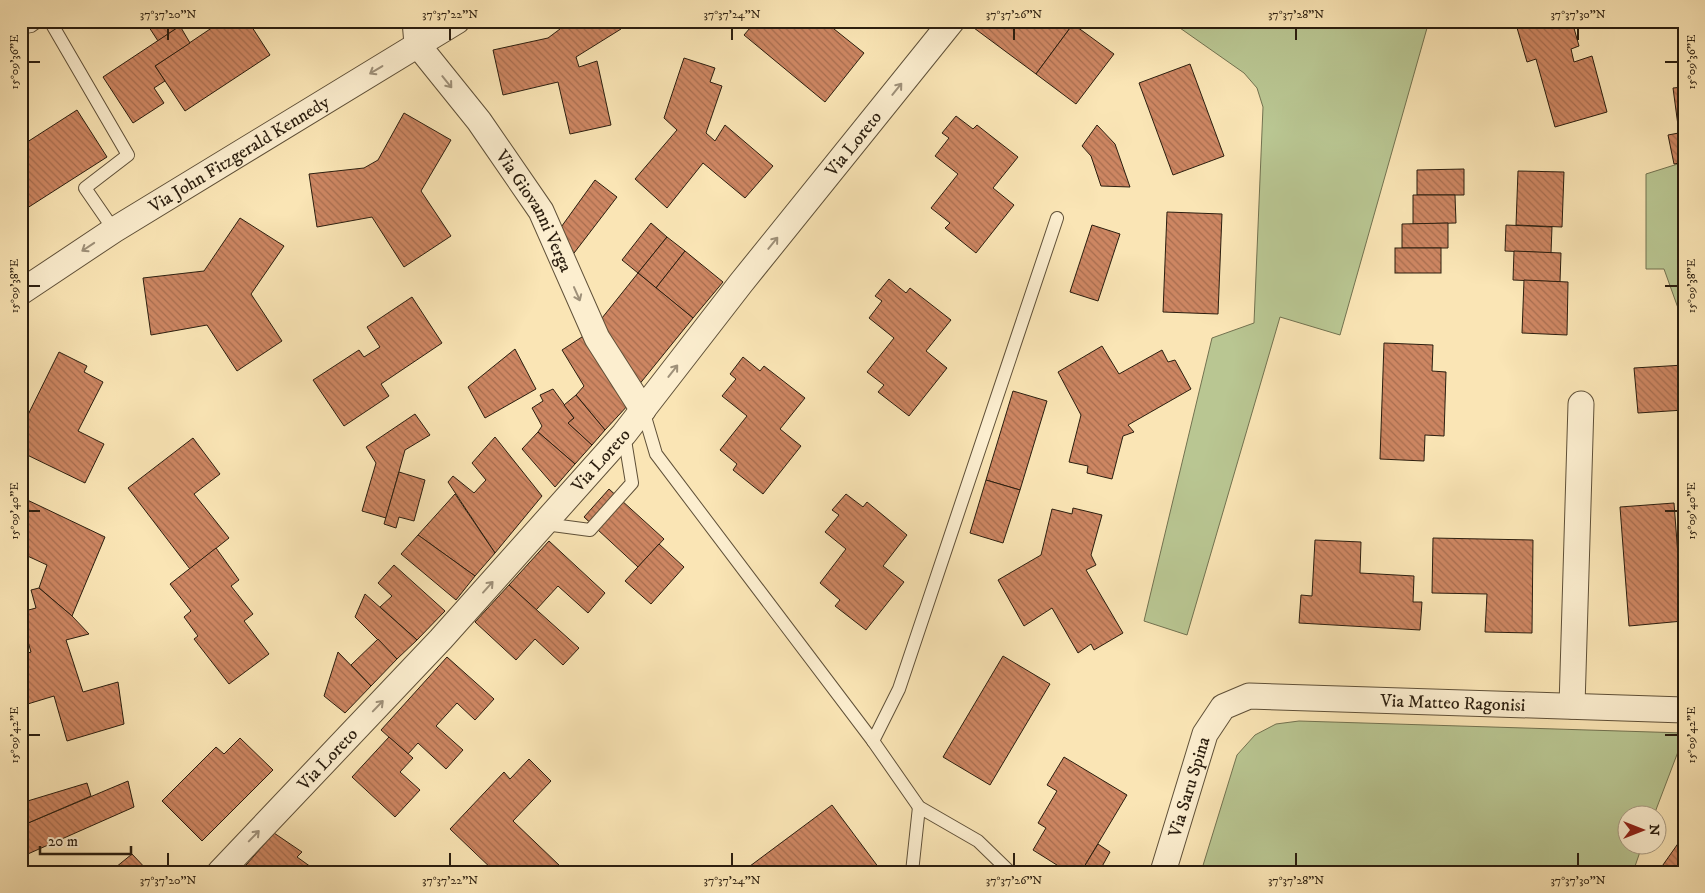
<svg xmlns="http://www.w3.org/2000/svg" width="1705" height="893" viewBox="0 0 1705 893" font-family="'IM FELL DW Pica',serif">
<defs>
<pattern id="building-back-hatch" width="6" height="6" patternUnits="userSpaceOnUse" patternTransform="scale(1.25)"><rect width="6" height="6" fill="#cd8662"/><path d="M-1 5l2 2M0 0l6 6M5-1l2 2" fill="none" stroke="#a76d4f"/></pattern>
</defs>
<rect width="100%" height="100%" fill="#fae5b5"/>
<filter id="stains"><feTurbulence type="fractalNoise" baseFrequency=".004" numOctaves="4"/><feColorMatrix values="0 0 0 0 .2 0 0 0 0 .09 0 0 0 0 .02 0 0 0 .5 -.17"/></filter>
<radialGradient id="worn" r=".72"><stop offset=".6" stop-color="#630" stop-opacity="0"/><stop offset="1" stop-color="#630" stop-opacity=".3"/></radialGradient>
<g fill="#b9c692" stroke="#727250">
<path d="M 1170,21 L 1429,21 L 1340,335 L 1280,317 L 1187,635 L 1144,621 L 1212,338 L 1254,323 L 1263,107 L 1257,88 L 1244,73 Z"/>
<path d="M 1684,162 L 1684,308 L 1678,308 L 1664,269 L 1646,269 L 1646,174 Z"/>
<path d="M 1299,721 L 1684,733 L 1684,736 L 1654,815 L 1628,816 L 1628,846 L 1642,846 L 1633,872 L 1201,872 L 1237,755 L 1255,735 L 1276,724 Z"/>
</g>
<g fill="url(#building-back-hatch)" stroke="#2b1e0f">
<path d="M 145,21 L 187,21 L 158,41 Z"/>
<path d="M 222,21 L 248,21 L 270,55 L 185,111 L 155,66 Z"/>
<path d="M 554,21 L 615,21 L 621,29 L 576,57 L 579,67 L 597,61 L 611,125 L 570,134 L 558,82 L 503,95 L 493,50 L 548,38 L 560,29 Z"/>
<path d="M 756,21 L 824,21 L 864,53 L 825,102 L 744,35 Z"/>
<path d="M 979,21 L 1070,21 L 1073,24 L 1036,74 L 974,28 Z"/>
<path d="M 1515,21 L 1572,21 L 1579,46 L 1571,49 L 1574,62 L 1592,56 L 1607,112 L 1555,127 L 1536,59 L 1527,62 Z"/>
<path d="M 1073,24 L 1114,54 L 1076,104 L 1036,74 Z"/>
<path d="M 180,26 L 190,43 L 155,66 L 165,81 L 154,88 L 164,103 L 133,123 L 103,77 Z"/>
<path d="M 684,58 L 715,68 L 710,82 L 722,86 L 706,133 L 715,141 L 725,125 L 773,166 L 745,198 L 703,163 L 667,208 L 635,179 L 677,130 L 664,118 Z"/>
<path d="M 1190,64 L 1224,156 L 1173,175 L 1139,83 Z"/>
<path d="M 1684,87 L 1684,132 L 1679,133 L 1673,88 Z"/>
<path d="M 77,110 L 107,157 L 21,212 L 21,146 Z"/>
<path d="M 404,113 L 451,140 L 421,191 L 451,236 L 404,267 L 372,217 L 317,227 L 309,174 L 364,168 L 378,160 Z"/>
<path d="M 956,116 L 973,129 L 977,125 L 1018,157 L 993,188 L 1014,205 L 976,253 L 945,228 L 950,223 L 931,208 L 958,174 L 935,156 L 949,138 L 942,133 Z"/>
<path d="M 1097,125 L 1115,144 L 1130,187 L 1101,186 L 1091,156 L 1082,146 Z"/>
<path d="M 1684,132 L 1684,162 L 1674,164 L 1668,135 Z"/>
<path d="M 1464,169 L 1464,195 L 1417,195 L 1417,170 Z"/>
<path d="M 1518,171 L 1564,172 L 1562,227 L 1516,225 Z"/>
<path d="M 595,180 L 617,197 L 571,257 L 559,230 Z"/>
<path d="M 1413,195 L 1455,195 L 1456,223 L 1413,224 Z"/>
<path d="M 1167,212 L 1222,214 L 1218,314 L 1163,312 Z"/>
<path d="M 240,218 L 284,246 L 251,294 L 282,341 L 237,371 L 207,325 L 151,335 L 143,278 L 204,271 Z"/>
<path d="M 651,223 L 667,237 L 638,273 L 622,260 Z"/>
<path d="M 1448,223 L 1448,248 L 1402,248 L 1402,224 Z"/>
<path d="M 1092,225 L 1120,234 L 1098,301 L 1070,292 Z"/>
<path d="M 1506,225 L 1552,227 L 1551,253 L 1505,251 Z"/>
<path d="M 667,237 L 685,251 L 656,288 L 638,273 Z"/>
<rect x="1395" y="248" width="46" height="25"/>
<path d="M 685,251 L 723,282 L 693,318 L 656,288 Z"/>
<path d="M 1514,251 L 1561,253 L 1560,282 L 1513,280 Z"/>
<path d="M 638,273 L 693,318 L 638,386 L 598,323 Z"/>
<path d="M 889,279 L 906,293 L 910,288 L 951,320 L 926,351 L 947,368 L 909,416 L 878,392 L 884,385 L 867,372 L 894,338 L 869,318 L 882,301 L 875,296 Z"/>
<path d="M 1524,280 L 1568,282 L 1567,335 L 1522,333 Z"/>
<path d="M 412,297 L 442,343 L 381,384 L 389,396 L 344,426 L 313,380 L 359,350 L 364,357 L 380,347 L 367,327 Z"/>
<path d="M 585,335 L 630,403 L 605,430 L 576,395 L 584,386 L 562,350 Z"/>
<path d="M 1384,343 L 1433,345 L 1432,371 L 1446,372 L 1444,436 L 1425,435 L 1424,461 L 1380,459 Z"/>
<path d="M 1102,346 L 1119,374 L 1162,350 L 1168,362 L 1175,360 L 1191,389 L 1128,425 L 1134,432 L 1123,436 L 1112,479 L 1087,473 L 1088,466 L 1069,462 L 1081,415 L 1058,372 Z"/>
<path d="M 515,349 L 536,389 L 485,418 L 468,387 Z"/>
<path d="M 59,352 L 87,366 L 84,372 L 103,382 L 78,431 L 104,444 L 85,483 L 21,452 L 21,429 Z"/>
<path d="M 743,357 L 760,371 L 764,366 L 805,398 L 780,429 L 801,446 L 763,494 L 733,470 L 737,464 L 720,450 L 747,416 L 722,396 L 736,379 L 730,374 Z"/>
<path d="M 1684,365 L 1684,410 L 1638,413 L 1634,368 Z"/>
<path d="M 553,389 L 574,418 L 568,423 L 592,445 L 575,464 L 538,432 L 542,426 L 532,408 L 543,401 L 540,395 Z"/>
<path d="M 1013,391 L 1047,401 L 1020,490 L 986,480 Z"/>
<path d="M 576,395 L 605,430 L 592,445 L 568,423 L 574,418 L 564,405 Z"/>
<path d="M 415,414 L 430,435 L 405,450 L 386,518 L 362,511 L 376,463 L 366,447 Z"/>
<path d="M 538,432 L 575,464 L 555,487 L 522,449 Z"/>
<path d="M 495,437 L 542,496 L 495,553 L 448,482 L 453,476 L 474,493 L 486,480 L 472,463 Z"/>
<path d="M 193,438 L 220,474 L 194,494 L 229,538 L 190,569 L 128,488 Z"/>
<path d="M 399,472 L 425,480 L 414,521 L 399,517 L 396,528 L 384,524 Z"/>
<path d="M 986,480 L 1020,490 L 1003,543 L 970,533 Z"/>
<path d="M 609,489 L 664,539 L 638,567 L 584,517 Z"/>
<path d="M 455,494 L 495,553 L 475,576 L 418,535 Z"/>
<path d="M 846,494 L 863,507 L 867,502 L 907,535 L 883,566 L 904,582 L 866,630 L 835,606 L 840,600 L 820,583 L 846,549 L 825,532 L 839,515 L 832,510 Z"/>
<path d="M 21,497 L 105,537 L 72,616 L 39,588 L 47,565 L 21,553 Z"/>
<path d="M 1674,503 L 1683,621 L 1629,626 L 1620,507 Z"/>
<path d="M 1073,508 L 1102,515 L 1091,555 L 1096,565 L 1086,570 L 1123,633 L 1094,650 L 1091,644 L 1078,653 L 1052,608 L 1024,626 L 998,580 L 1041,555 L 1052,509 L 1072,514 Z"/>
<path d="M 418,535 L 475,576 L 456,600 L 401,554 Z"/>
<path d="M 1433,538 L 1533,540 L 1532,633 L 1485,632 L 1487,594 L 1432,593 Z"/>
<path d="M 1315,540 L 1361,542 L 1360,573 L 1414,576 L 1413,602 L 1422,602 L 1420,630 L 1299,623 L 1301,595 L 1312,596 Z"/>
<path d="M 549,541 L 605,593 L 588,613 L 558,586 L 536,610 L 509,585 Z"/>
<path d="M 659,544 L 684,567 L 651,604 L 625,581 Z"/>
<path d="M 216,548 L 239,580 L 231,586 L 253,614 L 244,621 L 269,654 L 229,684 L 194,639 L 198,636 L 184,617 L 191,611 L 170,584 Z"/>
<path d="M 394,565 L 445,611 L 417,640 L 380,607 L 392,596 L 378,583 Z"/>
<path d="M 509,585 L 579,648 L 563,665 L 535,639 L 516,660 L 475,622 Z"/>
<path d="M 39,588 L 72,616 L 89,634 L 66,640 L 83,692 L 118,682 L 124,724 L 67,741 L 54,696 L 21,706 L 21,655 L 31,652 L 21,618 L 21,612 L 36,608 L 31,590 Z"/>
<path d="M 365,594 L 417,640 L 397,659 L 355,617 Z"/>
<path d="M 378,639 L 397,659 L 371,686 L 351,665 Z"/>
<path d="M 338,652 L 371,686 L 345,713 L 324,696 Z"/>
<path d="M 1003,656 L 1050,684 L 990,785 L 943,757 Z"/>
<path d="M 447,657 L 494,699 L 475,720 L 457,703 L 436,726 L 463,750 L 446,769 L 418,743 L 408,754 L 381,730 Z"/>
<path d="M 389,737 L 413,758 L 400,772 L 420,790 L 395,817 L 352,777 Z"/>
<path d="M 240,738 L 273,770 L 202,841 L 162,801 L 216,747 L 224,754 Z"/>
<path d="M 1064,757 L 1127,795 L 1081,872 L 1068,872 L 1033,850 L 1046,828 L 1038,823 L 1057,791 L 1047,785 Z"/>
<path d="M 529,759 L 551,781 L 513,821 L 559,865 L 553,872 L 495,872 L 450,829 L 504,772 L 510,779 Z"/>
<path d="M 128,781 L 134,807 L 21,857 L 21,826 Z"/>
<path d="M 87,783 L 91,796 L 21,826 L 21,803 Z"/>
<path d="M 832,805 L 882,872 L 742,872 Z"/>
<path d="M 274,833 L 302,852 L 297,857 L 318,872 L 240,872 Z"/>
<path d="M 1684,835 L 1684,872 L 1658,872 Z"/>
<path d="M 1098,844 L 1110,852 L 1099,872 L 1081,872 Z"/>
<path d="M 132,854 L 149,872 L 110,872 Z"/>
</g>
<g fill="none" stroke-linecap="round" stroke-linejoin="round">
<g stroke="#5f5038" stroke-width="14">
<g id="lane">
<path d="M 50,21 L 128,155 L 85,188 L 114,230"/>
<path d="M 21,28 L 31,26 L 38,21"/>
<path d="M 643,410 L 656,454 L 873,741 L 919,807 L 978,841 L 1010,872"/>
<path d="M 545,524 L 590,530 L 632,483 L 624,434"/>
<path d="M 873,741 L 899,689 L 1057,218"/>
<path d="M 912,872 L 919,807"/>
</g>
</g>
<g stroke="#5f5038" stroke-width="27">
<g id="street">
<path id="s1" d="M 415,21 L 417,44 L 479,121 L 541,211 L 597,338 L 643,410"/>
<path id="s2" d="M 21,292 L 114,230 L 457,21"/>
<path d="M 1572,706 L 1581,404"/>
<path id="s3" d="M 220,872 L 441,639 L 624,434 L 741,283 L 952,21"/>
<path id="s4" d="M 1163,872 L 1205,734 L 1223,707 L 1249,696 L 1684,710"/>
</g>
</g>
<use href="#lane" stroke="#fceecf" stroke-width="12"/>
<use href="#street" stroke="#fceecf" stroke-width="25"/>
</g>
<defs><path id="oneway-shaft" d="M-6 0H5M1.5-3L5.5 0L1.5 3" fill="none" stroke-width="1.6" stroke-linecap="round" stroke-linejoin="round" transform="scale(1.25)"/></defs>
<g stroke="#9e9079">
<use href="#oneway-shaft" transform="translate(376 70) rotate(149)"/>
<use href="#oneway-shaft" transform="translate(447 82) rotate(51)"/>
<use href="#oneway-shaft" transform="translate(897 89) rotate(-51)"/>
<use href="#oneway-shaft" transform="translate(773 243) rotate(-51)"/>
<use href="#oneway-shaft" transform="translate(88 247) rotate(146)"/>
<use href="#oneway-shaft" transform="translate(577 294) rotate(66)"/>
<use href="#oneway-shaft" transform="translate(673 371) rotate(-52)"/>
<use href="#oneway-shaft" transform="translate(488 587) rotate(-48)"/>
<use href="#oneway-shaft" transform="translate(378 706) rotate(-46)"/>
<use href="#oneway-shaft" transform="translate(254 836) rotate(-46)"/>
</g>
<path fill="none" stroke="#2b1e0f" stroke-width="2" d="M 168,28 L 168,40M 450,28 L 450,40M 732,28 L 732,40M 1014,28 L 1014,40M 1296,28 L 1296,40M 1578,28 L 1578,40M 28,62 L 40,62M 1665,62 L 1678,62M 28,286 L 40,286M 1665,286 L 1678,286M 28,511 L 40,511M 1665,511 L 1678,511M 28,735 L 40,735M 1665,735 L 1678,735M 168,853 L 168,866M 450,853 L 450,866M 732,853 L 732,866M 1014,853 L 1014,866M 1296,853 L 1296,866M 1578,853 L 1578,866"/>
<g text-anchor="middle" stroke-width="4" stroke-linejoin="round" paint-order="stroke">
<g font-size="18" fill="#2b1e0f" stroke="#fceecf">
<text dy="6" stroke="none"><textPath href="#s3" startOffset="966">Via Loreto</textPath></text>
<text dy="6" stroke="none"><textPath href="#s2" startOffset="258">Via John Fitzgerald Kennedy</textPath></text>
<text dy="6" stroke="none"><textPath href="#s1" startOffset="228">Via Giovanni Verga</textPath></text>
<text dy="6" stroke="none"><textPath href="#s3" startOffset="561">Via Loreto</textPath></text>
<text dy="6" stroke="none"><textPath href="#s4" startOffset="409">Via Matteo Ragonisi</textPath></text>
<text dy="6" stroke="none"><textPath href="#s3" startOffset="156">Via Loreto</textPath></text>
<text dy="6" stroke="none"><textPath href="#s4" startOffset="89">Via Saru Spina</textPath></text>
</g>
</g>
<rect width="1705" height="893" fill="none" stroke="#fae5b5" stroke-width="55"/>
<g transform="translate(1642 830) rotate(90)"><circle r="24" fill="#fceecf" stroke="#a89b82"/>
<path d="M0-4L9 19L0 12L-9 19Z" fill="#8f2418"/>
<text y="-8" font-size="14" font-weight="bold" text-anchor="middle" fill="#2b1e0f">N</text>
</g>
<path d="M40 846v8h91v-8" fill="none" stroke="#2b1e0f" stroke-width="2.5"/>
<text x="48" y="846" font-size="15" fill="#2b1e0f" stroke="#fceecf" stroke-width="4" paint-order="stroke">20 m</text>
<rect x="28" y="28" width="1650" height="838" fill="none" stroke="#2b1e0f" stroke-width="2"/>
<g font-size="12" text-anchor="middle" fill="#2b1e0f">
<text x="168" y="18">37°37'20"N</text>
<text x="450" y="18">37°37'22"N</text>
<text x="732" y="18">37°37'24"N</text>
<text x="1014" y="18">37°37'26"N</text>
<text x="1296" y="18">37°37'28"N</text>
<text x="1578" y="18">37°37'30"N</text>
<text transform="translate(1691 62) rotate(-90)" y="4">15°09'36"E</text>
<text transform="translate(14 62) rotate(-90)" y="4">15°09'36"E</text>
<text transform="translate(1691 286) rotate(-90)" y="4">15°09'38"E</text>
<text transform="translate(14 286) rotate(-90)" y="4">15°09'38"E</text>
<text transform="translate(1691 511) rotate(-90)" y="4">15°09'40"E</text>
<text transform="translate(14 511) rotate(-90)" y="4">15°09'40"E</text>
<text transform="translate(1691 735) rotate(-90)" y="4">15°09'42"E</text>
<text transform="translate(14 735) rotate(-90)" y="4">15°09'42"E</text>
<text x="168" y="884">37°37'20"N</text>
<text x="450" y="884">37°37'22"N</text>
<text x="732" y="884">37°37'24"N</text>
<text x="1014" y="884">37°37'26"N</text>
<text x="1296" y="884">37°37'28"N</text>
<text x="1578" y="884">37°37'30"N</text>
</g>
<rect width="100%" height="100%" filter="url(#stains)"/>
<rect width="100%" height="100%" fill="url(#worn)"/>
</svg>
